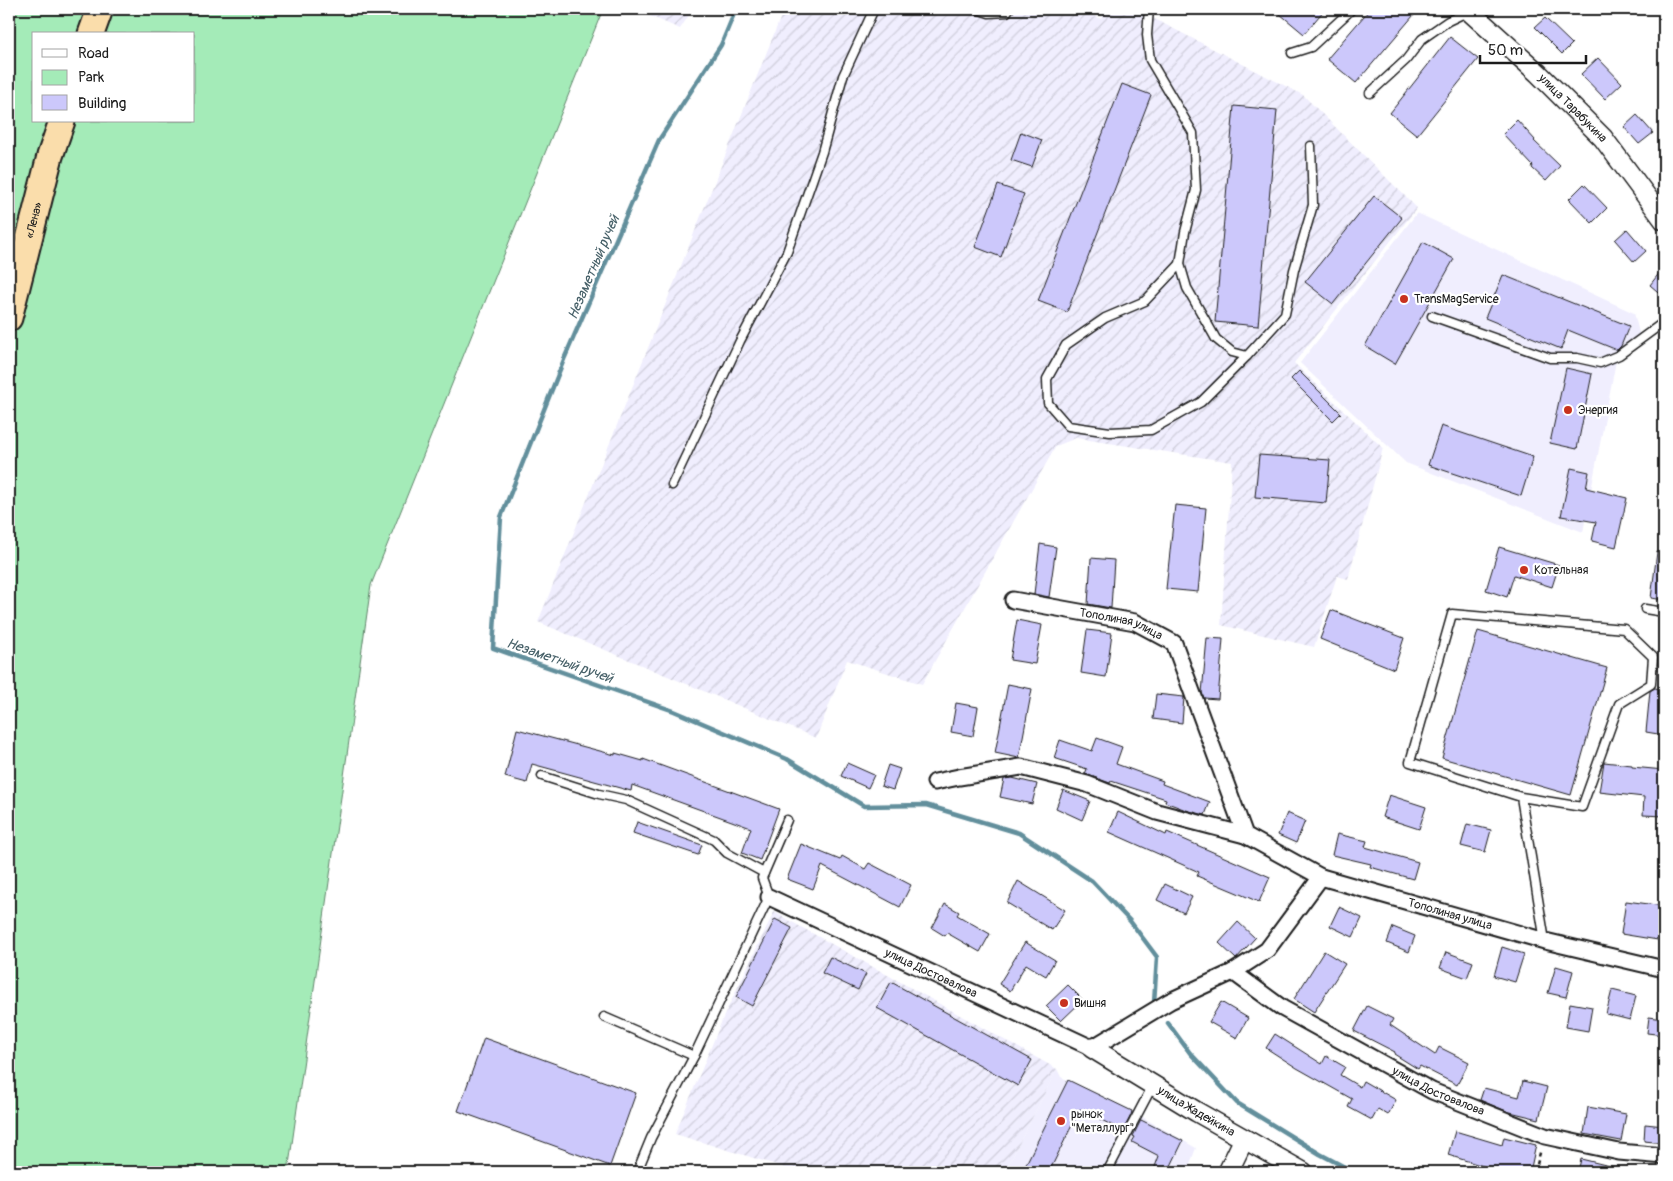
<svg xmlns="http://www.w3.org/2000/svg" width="1673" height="1181" viewBox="0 0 1673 1181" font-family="Pangolin,sans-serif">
<defs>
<pattern id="industrial-furrows" width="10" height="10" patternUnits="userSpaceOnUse" patternTransform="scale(1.25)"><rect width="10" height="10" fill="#f0eefe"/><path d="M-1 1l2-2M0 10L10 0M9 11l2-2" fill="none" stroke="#cdccd9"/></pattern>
</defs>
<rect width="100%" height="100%" fill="#fff"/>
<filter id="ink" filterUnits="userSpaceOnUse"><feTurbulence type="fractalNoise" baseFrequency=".02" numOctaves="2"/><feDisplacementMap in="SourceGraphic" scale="10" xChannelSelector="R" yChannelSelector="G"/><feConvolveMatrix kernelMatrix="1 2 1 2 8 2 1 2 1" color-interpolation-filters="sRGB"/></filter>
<g filter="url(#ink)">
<g fill="#f0eefe">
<path d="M 1417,213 L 1634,313 L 1642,345 L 1616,361 L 1583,532 L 1406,463 L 1300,363 Z"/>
<path d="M 1057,1069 L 1061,1077 L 1132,1111 L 1196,1148 L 1187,1172 L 1005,1172 Z"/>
</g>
<g fill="url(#industrial-furrows)">
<path d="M 634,9 L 693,9 L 680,29 Z"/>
<path d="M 784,9 L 1080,9 L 1101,19 L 1106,9 L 1135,9 L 1303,95 L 1417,208 L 1294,363 L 1383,448 L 1348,579 L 1337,576 L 1314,647 L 1221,625 L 1232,462 L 1076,438 L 1056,446 L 922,684 L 847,660 L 816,738 L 538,622 Z"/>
<path d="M 774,912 L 1057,1069 L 1005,1172 L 799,1172 L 675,1134 L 723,1018 Z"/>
</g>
<path fill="#a4ebb8" stroke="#60846a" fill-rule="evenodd" d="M 9,9 L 603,9 L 371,585 L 288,1172 L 9,1172 ZM 34,34 L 194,34 L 194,121 L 34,121 Z"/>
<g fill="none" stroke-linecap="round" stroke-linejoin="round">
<g stroke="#628f9c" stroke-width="4.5">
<path d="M 736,9 L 721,45 L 659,140 L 565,357 L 501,517 L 493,648 L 674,711 L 787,759 L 864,806 L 926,805 L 1019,833 L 1092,881 L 1130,921 L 1157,957 L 1154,1003"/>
<path d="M 1168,1023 L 1190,1053 L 1237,1103 L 1320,1154 L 1354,1172"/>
</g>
</g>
<g fill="#ccc8fb" stroke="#1c1c1c">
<path d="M 1274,9 L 1325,9 L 1304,34 Z"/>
<path d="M 1370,9 L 1419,9 L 1356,83 L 1327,59 Z"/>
<path d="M 1545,18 L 1572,44 L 1562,54 L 1535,27 Z"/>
<path d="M 1450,37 L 1478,59 L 1417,135 L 1390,113 Z"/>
<path d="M 1598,58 L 1622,83 L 1605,99 L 1581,74 Z"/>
<path d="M 1122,84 L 1151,95 L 1067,312 L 1038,301 Z"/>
<path d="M 1234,106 L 1277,110 L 1258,326 L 1215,322 Z"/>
<path d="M 1637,115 L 1653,133 L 1639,144 L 1624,127 Z"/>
<path d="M 1517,120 L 1535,140 L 1534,141 L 1560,166 L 1546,181 L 1532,168 L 1533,166 L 1503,134 Z"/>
<path d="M 1021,132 L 1042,140 L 1032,167 L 1011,160 Z"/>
<path d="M 1584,184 L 1607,208 L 1592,223 L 1569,199 Z"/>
<path d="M 998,185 L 1024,194 L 1001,257 L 975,247 Z"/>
<path d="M 1374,196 L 1402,218 L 1333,304 L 1305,282 Z"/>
<path d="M 1627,229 L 1646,251 L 1634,262 L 1615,240 Z"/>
<path d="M 1423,242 L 1454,259 L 1395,364 L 1365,346 Z"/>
<path d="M 1664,267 L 1664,297 L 1650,285 Z"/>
<path d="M 1503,275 L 1629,326 L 1621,346 L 1617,350 L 1568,330 L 1561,349 L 1485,318 Z"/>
<path d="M 1566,368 L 1592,374 L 1577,449 L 1550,443 Z"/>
<path d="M 1299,371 L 1341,413 L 1333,421 L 1291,379 Z"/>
<path d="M 1441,426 L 1533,457 L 1521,496 L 1428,465 Z"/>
<path d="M 1259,455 L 1330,460 L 1326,503 L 1255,497 Z"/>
<path d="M 1571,468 L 1589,472 L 1586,488 L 1627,498 L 1616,547 L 1592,541 L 1596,522 L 1561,516 Z"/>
<path d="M 1175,505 L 1206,508 L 1198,592 L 1166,589 Z"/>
<path d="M 1040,544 L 1056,547 L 1049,597 L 1034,594 Z"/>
<path d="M 1499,547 L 1559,565 L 1552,587 L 1514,575 L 1507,597 L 1486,590 Z"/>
<path d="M 1657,552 L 1664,552 L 1664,600 L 1651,598 Z"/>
<path d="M 1091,558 L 1114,560 L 1111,608 L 1088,604 Z"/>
<path d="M 1331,610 L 1404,638 L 1394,669 L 1320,639 Z"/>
<path d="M 1017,620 L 1042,625 L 1035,664 L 1010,660 Z"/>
<path d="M 1087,630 L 1112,633 L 1106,677 L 1081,673 Z"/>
<path d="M 1478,631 L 1607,668 L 1571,795 L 1442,758 Z"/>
<path d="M 1207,638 L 1223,639 L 1218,699 L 1204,698 L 1202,693 Z"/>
<path d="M 1008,684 L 1032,689 L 1019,758 L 995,753 Z"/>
<path d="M 1655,688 L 1664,690 L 1664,735 L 1646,732 L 1650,691 Z"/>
<path d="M 1156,694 L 1184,697 L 1182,723 L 1153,719 Z"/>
<path d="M 956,703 L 978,707 L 973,736 L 951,732 Z"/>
<path d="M 517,729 L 615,755 L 615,753 L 643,761 L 643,759 L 779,809 L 760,860 L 742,853 L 751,828 L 632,785 L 631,791 L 532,764 L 527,783 L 505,777 Z"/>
<path d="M 1097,738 L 1122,747 L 1116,764 L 1163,781 L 1162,784 L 1210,802 L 1205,815 L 1186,810 L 1165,802 L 1166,799 L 1111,781 L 1110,783 L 1085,774 L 1087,769 L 1054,758 L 1060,740 L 1092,751 Z"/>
<path d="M 1604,762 L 1632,765 L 1632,767 L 1664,770 L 1664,816 L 1643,815 L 1644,797 L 1599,792 Z"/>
<path d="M 847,763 L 874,775 L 868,788 L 841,776 Z"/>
<path d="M 888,765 L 900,769 L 893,790 L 881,786 Z"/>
<path d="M 1012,778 L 1037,784 L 1032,804 L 1000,797 L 1004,779 Z"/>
<path d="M 1063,790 L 1090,801 L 1082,820 L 1056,808 Z"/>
<path d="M 1389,795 L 1426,807 L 1419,829 L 1382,817 Z"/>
<path d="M 1118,812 L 1166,835 L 1167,832 L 1270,877 L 1259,902 L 1197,876 L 1199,872 L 1109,832 Z"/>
<path d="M 1287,813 L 1305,821 L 1296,843 L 1278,835 Z"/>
<path d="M 637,822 L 702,845 L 698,855 L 633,833 Z"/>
<path d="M 1467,824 L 1491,830 L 1485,852 L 1461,846 Z"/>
<path d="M 1337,834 L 1367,841 L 1365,847 L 1418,862 L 1413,879 L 1370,867 L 1371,864 L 1332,855 Z"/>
<path d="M 801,844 L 840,860 L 842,856 L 865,869 L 869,863 L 911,885 L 900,907 L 822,866 L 813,889 L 787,879 Z"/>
<path d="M 1018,881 L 1065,910 L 1052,930 L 1007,903 Z"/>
<path d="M 1165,884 L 1192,897 L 1184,913 L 1157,900 Z"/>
<path d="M 1626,901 L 1664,906 L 1664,941 L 1621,934 Z"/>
<path d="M 945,904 L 959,912 L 957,915 L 990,934 L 980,952 L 947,933 L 945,936 L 932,928 Z"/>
<path d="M 1339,907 L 1362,918 L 1353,937 L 1330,926 Z"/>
<path d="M 775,919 L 792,928 L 752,1006 L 736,997 Z"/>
<path d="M 1238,922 L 1255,938 L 1236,959 L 1219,943 Z"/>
<path d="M 1393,927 L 1415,936 L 1409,952 L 1387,943 Z"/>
<path d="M 1025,942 L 1055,960 L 1046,976 L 1026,964 L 1010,991 L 999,984 Z"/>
<path d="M 1502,947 L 1524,954 L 1515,982 L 1494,976 Z"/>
<path d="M 1324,951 L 1345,964 L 1314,1012 L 1294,999 Z"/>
<path d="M 1446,952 L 1473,962 L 1467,978 L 1440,968 Z"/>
<path d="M 830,957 L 866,974 L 858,990 L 822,973 Z"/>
<path d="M 1556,966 L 1573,971 L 1566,997 L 1548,993 Z"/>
<path d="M 891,982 L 1032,1060 L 1018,1086 L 877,1008 Z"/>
<path d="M 1068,985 L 1083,1000 L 1061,1021 L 1046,1006 Z"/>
<path d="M 1612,990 L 1636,996 L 1630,1020 L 1606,1014 Z"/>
<path d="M 1221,1002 L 1248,1018 L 1237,1038 L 1209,1022 Z"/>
<path d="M 1570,1003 L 1592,1007 L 1588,1031 L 1566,1027 Z"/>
<path d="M 1367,1006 L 1393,1019 L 1390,1025 L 1435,1055 L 1439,1047 L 1469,1062 L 1457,1085 L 1420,1066 L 1418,1069 L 1394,1054 L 1395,1052 L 1354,1031 Z"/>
<path d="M 1649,1017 L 1664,1019 L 1664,1035 L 1647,1033 Z"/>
<path d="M 1275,1034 L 1322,1064 L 1326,1056 L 1345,1067 L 1340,1075 L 1360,1087 L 1363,1081 L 1396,1100 L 1388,1115 L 1378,1109 L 1372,1120 L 1348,1107 L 1352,1099 L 1297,1068 L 1266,1048 Z"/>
<path d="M 484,1038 L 636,1093 L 610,1166 L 458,1111 Z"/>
<path d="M 1068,1080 L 1132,1111 L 1131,1115 L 1123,1131 L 1080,1109 L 1049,1172 L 1022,1172 Z"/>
<path d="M 1523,1081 L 1547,1087 L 1539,1119 L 1506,1111 L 1480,1100 L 1484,1088 L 1519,1097 Z"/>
<path d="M 1588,1107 L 1626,1114 L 1621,1141 L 1584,1134 Z"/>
<path d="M 1141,1120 L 1183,1141 L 1168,1172 L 1153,1172 L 1159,1156 L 1132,1142 L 1135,1137 L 1133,1136 Z"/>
<path d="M 1645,1124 L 1664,1126 L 1664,1143 L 1644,1141 Z"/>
<path d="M 1455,1131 L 1502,1145 L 1504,1137 L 1536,1145 L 1530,1172 L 1495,1172 L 1496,1170 L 1448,1155 Z"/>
<path d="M 1581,1159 L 1618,1168 L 1618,1172 L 1578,1172 Z"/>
</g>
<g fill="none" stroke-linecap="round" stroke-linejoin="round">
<g stroke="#1c1c1c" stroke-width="11">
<g id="service">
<path d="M 977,9 L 989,13 L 1007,12 L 1009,9"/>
<path d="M 1149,9 L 1147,35 L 1150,60 L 1193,133 L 1196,190 L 1185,232 L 1180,264 L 1187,288 L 1216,339 L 1232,352 L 1247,356 L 1285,314 L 1294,270 L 1313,205 L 1311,146"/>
<path d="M 1292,53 L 1311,47 L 1352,9"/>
<path d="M 1370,93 L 1406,60 L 1422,39 L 1448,21 L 1469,11"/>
<path d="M 1180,264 L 1145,301 L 1105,318 L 1066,345 L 1047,379 L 1048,403 L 1068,426 L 1110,432 L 1151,430 L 1201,402 L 1247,356"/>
<path d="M 1432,316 L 1550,358 L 1577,358 L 1600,363 L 1619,355 L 1664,322"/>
<path d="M 672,485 L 740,341 L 787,252 L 822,152 L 843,76 L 874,9"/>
<path d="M 1645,609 L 1664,612"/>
<path d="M 542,776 L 599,794 L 626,800 L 714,840 L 727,853 L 764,873"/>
<path d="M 1521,797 L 1582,807 L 1619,704 L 1651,684 L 1653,657 L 1624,629 L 1452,614 L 1410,762 L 1521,797 L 1545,941"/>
<path d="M 604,1017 L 694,1056"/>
<path d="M 637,1172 L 651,1138 L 694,1056 L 769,897 L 762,878 L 787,820"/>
<path d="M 1107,1172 L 1153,1085"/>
</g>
</g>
<g stroke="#1c1c1c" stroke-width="19">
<g id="minor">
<path id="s1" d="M 1013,600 L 1135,622 L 1174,643 L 1245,835 L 1321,877 L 1545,941 L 1664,969"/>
<path d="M 935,782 L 959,777 L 1021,767 L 1087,784 L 1157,812 L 1245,835"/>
<path id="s2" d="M 769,897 L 1092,1048 L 1170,1001 L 1233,972 L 1267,950 L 1321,877"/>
<path id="s3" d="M 1233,972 L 1282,1008 L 1432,1091 L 1545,1136 L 1619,1152 L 1664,1156"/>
</g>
</g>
<g stroke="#1c1c1c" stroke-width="22">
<g id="tertiary">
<path id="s4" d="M 1467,9 L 1538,73 L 1603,138 L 1664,220"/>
<path id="s5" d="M 1092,1048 L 1197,1112 L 1303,1172"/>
<path d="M 1228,1172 L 1244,1139"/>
</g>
</g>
<g stroke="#1c1c1c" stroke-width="29">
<g id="trunk">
<path d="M 91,34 L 100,9"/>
<path id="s6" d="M 9,318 L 50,156 L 62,121"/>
</g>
</g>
<path stroke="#1c1c1c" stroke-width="2.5" stroke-dasharray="4 4" stroke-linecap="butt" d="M 1535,1172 L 1541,1149"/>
<use href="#service" stroke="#fff" stroke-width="8"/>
<use href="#minor" stroke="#fff" stroke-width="15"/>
<use href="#tertiary" stroke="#fff" stroke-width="19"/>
<use href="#trunk" stroke="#faddab" stroke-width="25"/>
</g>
</g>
<g fill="#c8321e" stroke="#fff" stroke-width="2">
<circle cx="1404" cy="299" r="5"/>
<circle cx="1568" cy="410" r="5"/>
<circle cx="1524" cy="570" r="5"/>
<circle cx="1064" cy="1003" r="5"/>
<circle cx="1061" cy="1121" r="5"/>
</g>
<g text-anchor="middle" stroke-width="4.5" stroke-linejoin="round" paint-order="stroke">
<g font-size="12" fill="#1c1c1c" stroke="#fff">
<text dy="4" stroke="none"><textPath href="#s4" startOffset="145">улица Тарабукина</textPath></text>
<text dy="4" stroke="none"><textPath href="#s6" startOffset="101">«Лена»</textPath></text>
<text dy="4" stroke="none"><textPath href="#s1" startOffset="111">Тополиная улица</textPath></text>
<text dy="4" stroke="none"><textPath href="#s1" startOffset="594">Тополиная улица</textPath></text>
<text dy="4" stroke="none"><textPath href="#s2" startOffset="179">улица Достовалова</textPath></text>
<text dy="4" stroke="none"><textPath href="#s3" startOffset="238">улица Достовалова</textPath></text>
<text dy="4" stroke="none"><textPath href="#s5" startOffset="122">улица Жадейкина</textPath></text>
</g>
<g font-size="12" fill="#1c1c1c" stroke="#fff" text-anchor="start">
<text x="1414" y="303">TransMagService</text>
<text x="1578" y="414">Энергия</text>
<text x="1534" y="574">Котельная</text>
<text x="1074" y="1007">Вишня</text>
<text x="1071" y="1118">рынок<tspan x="1071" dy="14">"Металлург"</tspan></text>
</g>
<g font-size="14" font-style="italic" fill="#455f67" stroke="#fff">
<text transform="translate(593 267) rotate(-67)" y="5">Незаметный ручей</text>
<text transform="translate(560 660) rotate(19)" y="5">Незаметный ручей</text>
</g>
</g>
<rect width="1673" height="1181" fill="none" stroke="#fff" stroke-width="30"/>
<rect x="15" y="15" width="1643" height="1151" fill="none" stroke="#1c1c1c" stroke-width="2" filter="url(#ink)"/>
<rect x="32" y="32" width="162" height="90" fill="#ffffff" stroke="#a4a4a4"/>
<rect x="42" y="49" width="25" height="8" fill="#ffffff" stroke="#a4a4a4"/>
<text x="78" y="58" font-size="15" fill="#1c1c1c">Road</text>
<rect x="42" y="70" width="25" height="15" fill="#a4ebb8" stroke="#a4a4a4"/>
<text x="78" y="82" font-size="15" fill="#1c1c1c">Park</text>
<rect x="42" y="95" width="25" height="15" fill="#ccc8fb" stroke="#a4a4a4"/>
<text x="78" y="108" font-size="15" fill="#1c1c1c">Building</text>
<path d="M1480 55v8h106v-8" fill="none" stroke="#1c1c1c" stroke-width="2.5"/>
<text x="1488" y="55" font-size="15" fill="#1c1c1c" stroke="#ffffff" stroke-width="4" paint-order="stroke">50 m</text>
</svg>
